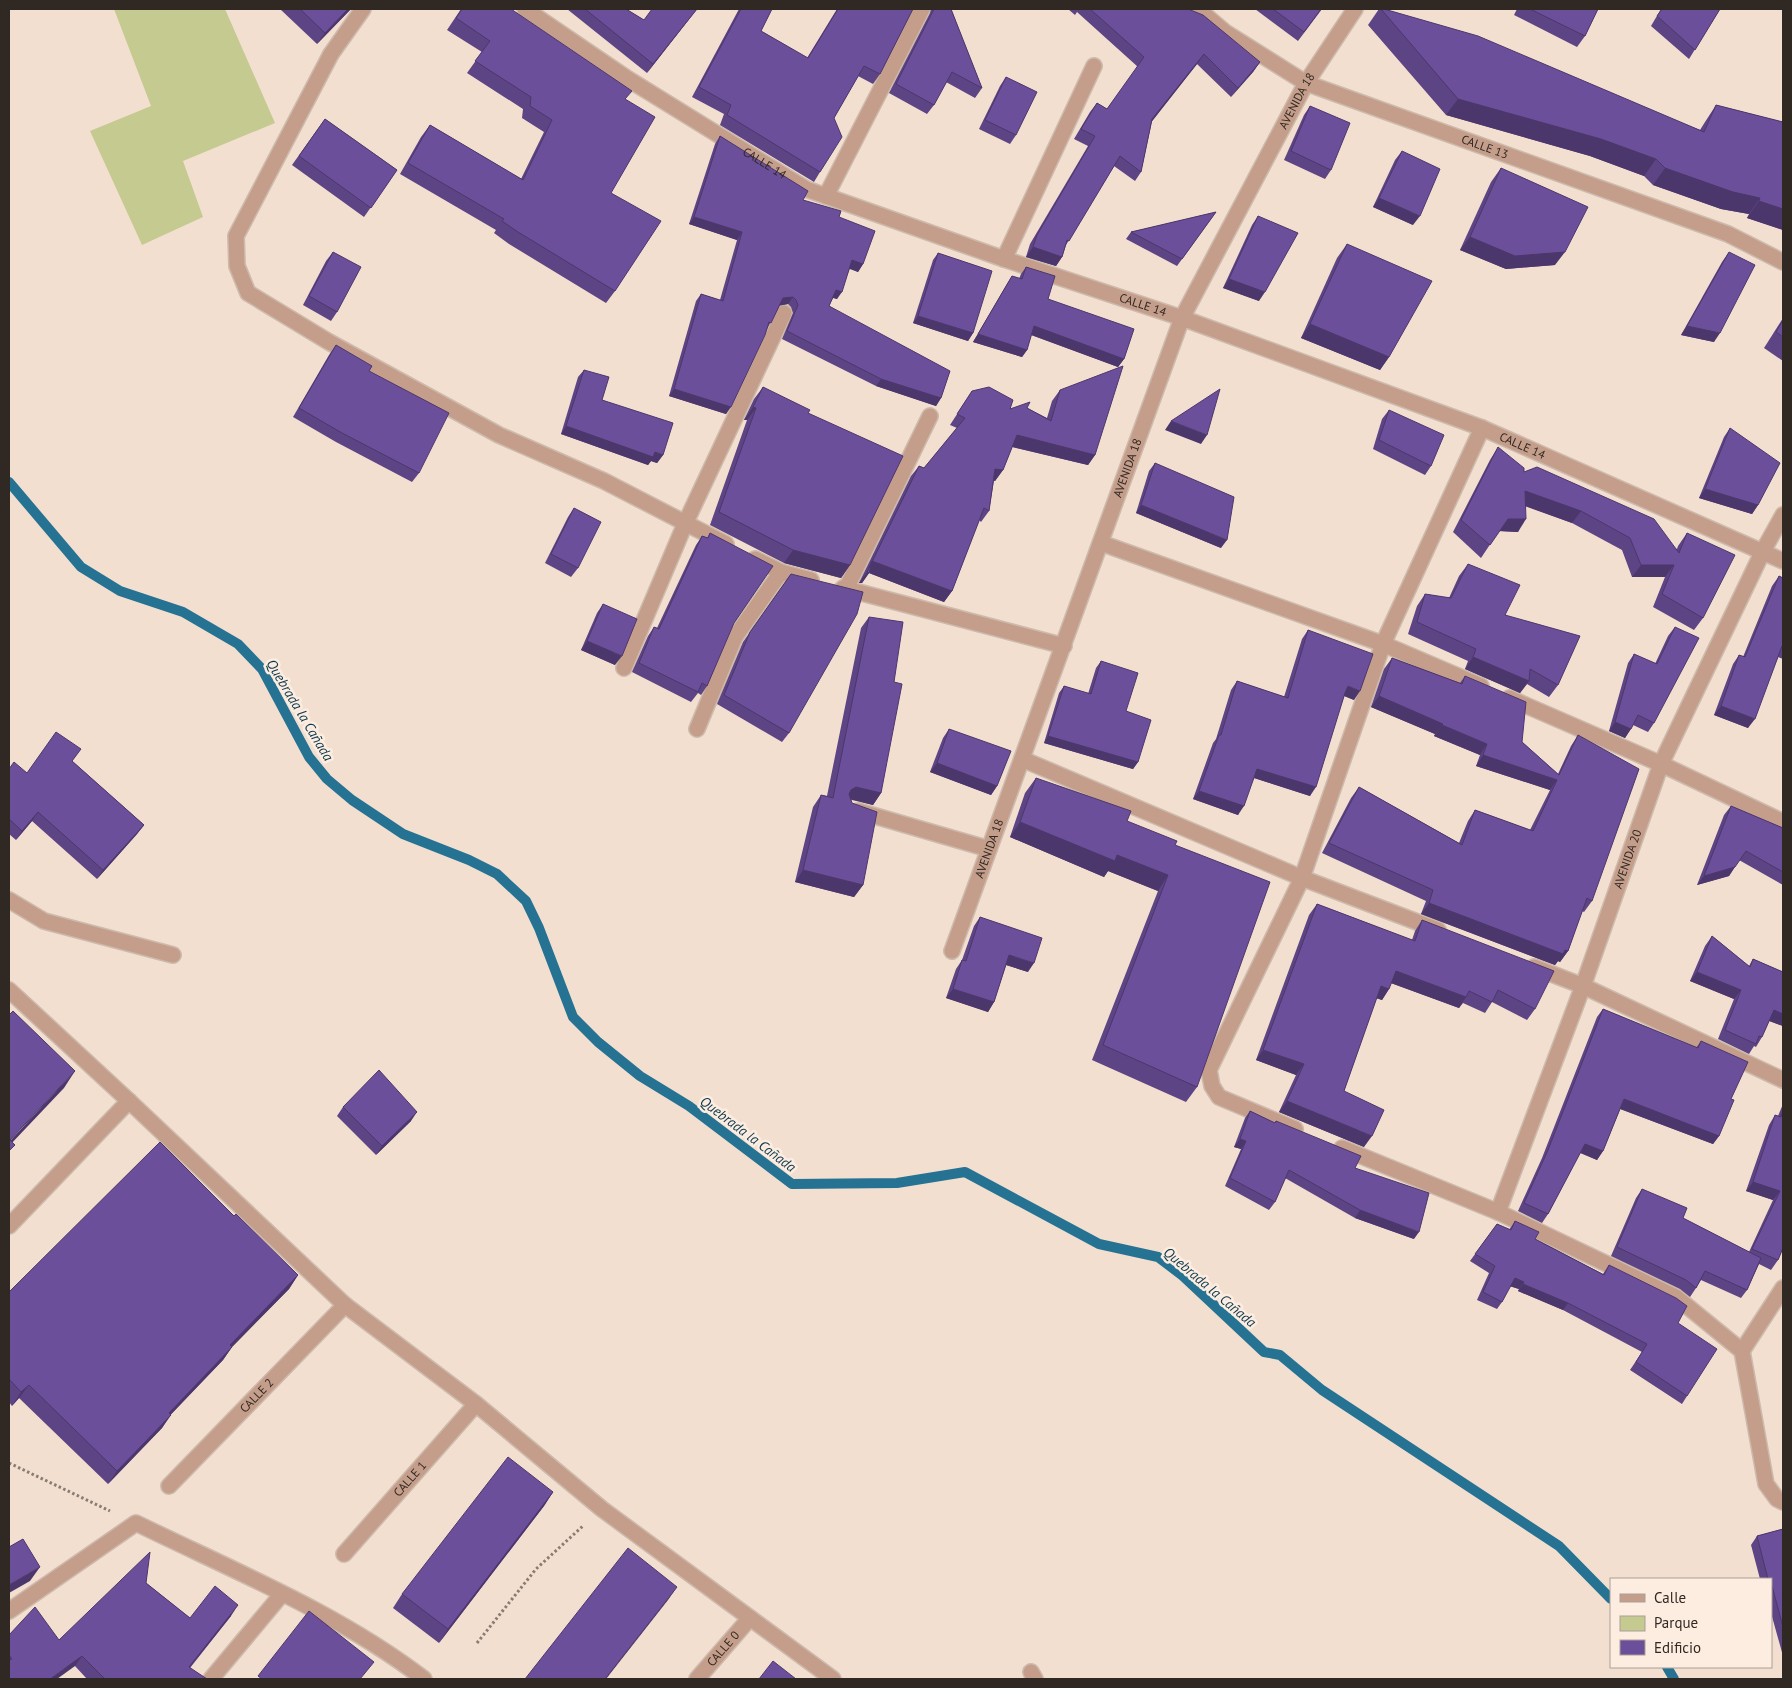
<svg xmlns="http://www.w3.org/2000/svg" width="1792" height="1688" viewBox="0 0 1792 1688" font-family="'PT Sans',sans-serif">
<rect width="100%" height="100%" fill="#f3dfd0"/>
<path fill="#c5ca91" d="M 114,9 L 225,9 L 275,123 L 183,161 L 203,217 L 142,245 L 90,131 L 151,106 Z"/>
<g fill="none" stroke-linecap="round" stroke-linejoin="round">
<g stroke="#267292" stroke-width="10">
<path d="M 9,482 L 81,567 L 120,591 L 183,612 L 238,644 L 262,669 L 309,757 L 327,779 L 352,800 L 403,834 L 469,860 L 497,874 L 526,901 L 539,928 L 573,1017 L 598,1042 L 640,1076 L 689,1106 L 792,1184 L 897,1183 L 965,1172 L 1099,1244 L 1158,1257 L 1183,1276 L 1264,1352 L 1280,1355 L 1322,1390 L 1559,1546 L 1611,1599"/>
<path d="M 1667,1667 L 1674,1679"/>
</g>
<g stroke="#ccbbad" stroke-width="18">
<g id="minor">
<path d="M 363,9 L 331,54 L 236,236 L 237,266 L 248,293 L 329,342 L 499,435 L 604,481 L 726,544"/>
<path id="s1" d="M 525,9 L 628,79 L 806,189 L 1004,259 L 1182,318 L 1482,428 L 1783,561"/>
<path id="s2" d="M 1198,9 L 1225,32 L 1306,83 L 1728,234 L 1783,262"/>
<path d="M 826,196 L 922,9"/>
<path d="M 1004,259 L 1094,66"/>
<path d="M 1101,543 L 1383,644 L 1481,686"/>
<path d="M 755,559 L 781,572 L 811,580"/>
<path d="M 843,588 L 1064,646"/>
<path d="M 846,589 L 930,416"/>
<path d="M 624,668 L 685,524 L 784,313"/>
<path d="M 1509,698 L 1661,764 L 1783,822"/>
<path d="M 697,729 L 735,637 L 781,572"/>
<path d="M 1022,759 L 1302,878 L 1438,930"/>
<path d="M 858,811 L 989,849"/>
<path d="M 9,900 L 44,921 L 173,955"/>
<path id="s3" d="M 952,951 L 1182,318 L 1306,83 L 1355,9"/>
<path d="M 1534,967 L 1583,986 L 1783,1080"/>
<path d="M 9,990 L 129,1101 L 345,1305 L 476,1404 L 602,1509 L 833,1679"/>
<path d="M 1295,1129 L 1219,1097 L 1212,1086 L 1209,1070 L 1302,878 L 1383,644 L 1482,428"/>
<path d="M 1342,1148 L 1498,1212 L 1676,1297 L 1742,1351 L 1766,1484 L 1777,1499 L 1783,1502"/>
<path id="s4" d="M 1498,1212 L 1583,986 L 1661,764 L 1763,551 L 1783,515"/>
<path d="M 9,1226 L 129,1101"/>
<path d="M 1742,1351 L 1783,1288"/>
<path id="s5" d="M 169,1486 L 345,1305"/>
<path id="s6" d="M 344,1554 L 476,1404"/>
<path d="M 9,1611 L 136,1523 C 234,1571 338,1613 424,1679"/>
<path d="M 1031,1672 L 1035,1679"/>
<path d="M 211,1679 L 282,1594"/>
<path id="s7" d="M 697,1679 L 750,1618"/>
</g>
</g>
<g stroke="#897c72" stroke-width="3" stroke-dasharray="2.5 2.5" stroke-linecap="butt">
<path d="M 9,1463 L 110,1511"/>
<path d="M 477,1643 L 536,1569 L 584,1525"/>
</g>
<use href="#minor" stroke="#c59e8b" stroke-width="15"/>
</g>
<g fill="#5d4484">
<path d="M 280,9 L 351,9 L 317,44 Z"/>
<path d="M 461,9 L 625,100 L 611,193 L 615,291 L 606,303 L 509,244 L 494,233 L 496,230 L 400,174 L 421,137 L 430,125 L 521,179 L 544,132 L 522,118 L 523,109 L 467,73 L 482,52 L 447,30 Z"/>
<path d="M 567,9 L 626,9 L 644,20 L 697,9 L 647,73 Z"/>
<path d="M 739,9 L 772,9 L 761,31 L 807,58 L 837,9 L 913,9 L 880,74 L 873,84 L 858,76 L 834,118 L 820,172 L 814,182 L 720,125 L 724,114 L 692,97 Z"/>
<path d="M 931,9 L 951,9 L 982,88 L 975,98 L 946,82 L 934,105 L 927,114 L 889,93 L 930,13 Z"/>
<path d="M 1068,9 L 1188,9 L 1260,62 L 1253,72 L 1231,97 L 1197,64 L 1152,121 L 1141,172 L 1135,181 L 1114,166 L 1066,245 L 1062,257 L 1056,266 L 1026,257 L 1030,244 L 1088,146 L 1074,139 L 1090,112 L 1097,103 L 1107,109 L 1138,67 L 1077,12 L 1075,15 Z"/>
<path d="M 1255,9 L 1322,9 L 1298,41 Z"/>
<path d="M 1379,9 L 1384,9 L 1700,130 L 1705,122 L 1716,105 L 1783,122 L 1783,230 L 1747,218 L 1749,214 L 1721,209 L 1653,185 L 1644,176 L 1590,156 L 1446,115 L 1368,25 Z"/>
<path d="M 1517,9 L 1598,9 L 1585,36 L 1577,47 L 1514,15 Z"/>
<path d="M 1661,9 L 1720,9 L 1689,59 L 1651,26 Z"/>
<path d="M 1006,77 L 1016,135 L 1010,144 L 979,129 L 1000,86 Z"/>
<path d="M 1310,106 L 1331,170 L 1325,179 L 1284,160 L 1304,115 Z"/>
<path d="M 325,119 L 397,170 L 364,217 L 292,165 Z"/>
<path d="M 720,136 L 803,200 L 839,217 L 863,264 L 858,272 L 850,268 L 837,299 L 833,298 L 829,306 L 941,398 L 936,406 L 876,386 L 782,339 L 793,313 L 791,307 L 788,304 L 780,305 L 768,327 L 726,414 L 669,396 L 696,301 L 701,294 L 720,300 L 737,240 L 689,224 L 715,144 Z"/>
<path d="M 1402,151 L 1413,225 L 1373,207 L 1395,160 Z"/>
<path d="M 1501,168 L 1555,265 L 1506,269 L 1460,250 L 1491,182 Z"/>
<path d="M 1216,212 L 1177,266 L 1126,239 L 1131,232 Z"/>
<path d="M 1258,216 L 1259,301 L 1223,288 L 1252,225 Z"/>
<path d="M 1347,244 L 1389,357 L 1380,370 L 1301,338 L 1337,258 Z"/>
<path d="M 333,252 L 337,312 L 331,321 L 303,305 L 326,261 Z"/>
<path d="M 1729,252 L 1714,342 L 1681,335 L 1722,262 Z"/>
<path d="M 938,253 L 973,333 L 968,341 L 913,323 L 933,260 Z"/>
<path d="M 1026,267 L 1048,299 L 1124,359 L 1118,367 L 1031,335 L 1027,350 L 1022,357 L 973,342 L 1007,284 L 1012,276 L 1019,279 L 1021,274 Z"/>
<path d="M 1783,318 L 1783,361 L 1764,348 Z"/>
<path d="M 336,345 L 369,371 L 419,473 L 412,482 L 336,442 L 293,417 L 329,355 Z"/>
<path d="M 584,370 L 602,400 L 663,455 L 657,463 L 651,461 L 648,465 L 561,434 L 578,377 Z"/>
<path d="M 763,387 L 808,413 L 850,565 L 841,578 L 784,563 L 710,525 L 747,420 L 744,420 L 754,399 Z"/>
<path d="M 1060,390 L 1095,455 L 1088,465 L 1012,447 L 1003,470 L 995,481 L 994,480 L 989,511 L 981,522 L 979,520 L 952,591 L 944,602 L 869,573 L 862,583 L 859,583 L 911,476 L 919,466 L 924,468 L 957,428 L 950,425 L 972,391 L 1010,409 L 1027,408 L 1047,418 L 1052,401 Z"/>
<path d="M 1389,410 L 1431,466 L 1425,475 L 1373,449 L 1382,419 Z"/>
<path d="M 1730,428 L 1758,505 L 1752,514 L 1699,498 L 1724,437 Z"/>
<path d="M 1498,447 L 1524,472 L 1677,549 L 1678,546 L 1687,533 L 1703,618 L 1694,630 L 1653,607 L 1665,577 L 1632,577 L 1622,550 L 1572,523 L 1526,506 L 1518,532 L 1499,531 L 1481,558 L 1453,532 L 1490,460 Z"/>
<path d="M 1155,463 L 1221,548 L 1136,513 L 1149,471 Z"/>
<path d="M 574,508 L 578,568 L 571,577 L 545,563 L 568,517 Z"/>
<path d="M 710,533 L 733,623 L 707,686 L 701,695 L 698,693 L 691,702 L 632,672 L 648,636 L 654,627 L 657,628 L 696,545 L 702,536 L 707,538 Z"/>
<path d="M 1468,564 L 1558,685 L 1549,697 L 1527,684 L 1520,693 L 1465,669 L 1468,661 L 1408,634 L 1417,606 L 1425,594 L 1449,598 L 1459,576 Z"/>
<path d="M 791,574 L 789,733 L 782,742 L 717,704 L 743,642 Z"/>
<path d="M 1779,576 L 1783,578 L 1783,659 L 1778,657 L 1748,728 L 1714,715 L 1733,664 L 1739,655 L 1743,657 L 1772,586 Z"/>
<path d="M 603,604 L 615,665 L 581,650 L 597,613 Z"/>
<path d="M 869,617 L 894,682 L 881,793 L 873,805 L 851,799 L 863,885 L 854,897 L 795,882 L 813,807 L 821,795 L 827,796 L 861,628 Z"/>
<path d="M 1675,627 L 1654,723 L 1648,732 L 1633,725 L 1625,738 L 1609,731 L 1628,663 L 1634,654 L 1655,664 L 1668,636 Z"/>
<path d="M 1308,630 L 1354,700 L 1344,696 L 1310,796 L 1254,778 L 1238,815 L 1193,799 L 1213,743 L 1216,739 L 1231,690 L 1237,681 L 1284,697 L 1302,639 Z"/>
<path d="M 1392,658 L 1460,683 L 1465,676 L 1522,742 L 1558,774 L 1571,746 L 1578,735 L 1592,901 L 1584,912 L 1582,911 L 1568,951 L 1560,962 L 1558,961 L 1555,965 L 1421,914 L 1426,901 L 1322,853 L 1351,798 L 1359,787 L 1459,843 L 1468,821 L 1475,810 L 1530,830 L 1550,790 L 1476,766 L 1480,755 L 1434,736 L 1435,734 L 1371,707 L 1384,669 Z"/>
<path d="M 1101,661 L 1126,711 L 1138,762 L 1133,769 L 1044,743 L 1059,693 L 1064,686 L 1088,694 L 1096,668 Z"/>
<path d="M 949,729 L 997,786 L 991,795 L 930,772 L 943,738 Z"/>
<path d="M 72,761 L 144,825 L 137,834 L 97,879 L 32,821 L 16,840 L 9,834 L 9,769 L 27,773 Z"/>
<path d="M 1036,778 L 1175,845 L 1197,1087 L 1186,1102 L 1092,1060 L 1158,891 L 1108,871 L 1104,877 L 1010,837 L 1025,793 Z"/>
<path d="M 1731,806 L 1783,828 L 1783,885 L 1739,860 L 1729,876 L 1697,885 L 1724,815 Z"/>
<path d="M 1317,904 L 1412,940 L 1415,931 L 1422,920 L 1535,1009 L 1527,1020 L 1492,1002 L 1485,1013 L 1463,1003 L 1459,1008 L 1391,983 L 1389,989 L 1382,1000 L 1376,998 L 1344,1091 L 1364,1147 L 1279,1112 L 1296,1075 L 1256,1060 L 1309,915 Z"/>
<path d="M 980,917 L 1028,972 L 1006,965 L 994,1002 L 988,1012 L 946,998 L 956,969 L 962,960 L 974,926 Z"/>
<path d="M 1712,936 L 1749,966 L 1753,959 L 1783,972 L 1783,1026 L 1769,1021 L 1762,1037 L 1756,1047 L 1754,1046 L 1749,1054 L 1718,1039 L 1734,999 L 1690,981 L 1705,946 Z"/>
<path d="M 1603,1009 L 1696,1048 L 1701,1041 L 1731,1099 L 1719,1136 L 1713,1144 L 1620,1109 L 1603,1151 L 1597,1160 L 1580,1153 L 1548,1214 L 1542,1223 L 1518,1211 L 1542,1158 L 1597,1017 Z"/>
<path d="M 1783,1104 L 1783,1248 L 1778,1260 L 1771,1270 L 1759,1264 L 1747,1290 L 1741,1298 L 1701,1280 L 1696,1288 L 1690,1297 L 1680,1289 L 1611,1256 L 1636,1198 L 1642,1189 L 1683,1218 L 1749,1252 L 1773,1200 L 1746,1191 L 1769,1125 L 1775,1115 L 1778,1116 Z"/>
<path d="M 343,1107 L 411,1121 L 376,1155 L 337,1116 Z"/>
<path d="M 1250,1111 L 1275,1123 L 1276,1121 L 1355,1168 L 1414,1239 L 1355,1218 L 1285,1178 L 1275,1202 L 1269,1210 L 1225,1186 L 1241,1149 L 1234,1147 L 1245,1118 Z"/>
<path d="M 234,1216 L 298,1275 L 289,1289 L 232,1347 L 223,1360 L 171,1414 L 162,1428 L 108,1484 L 19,1398 L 12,1406 L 9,1402 L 9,1292 Z"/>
<path d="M 1515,1221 L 1535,1239 L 1603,1274 L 1609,1265 L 1678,1323 L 1687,1396 L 1682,1404 L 1630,1370 L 1642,1352 L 1563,1310 L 1518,1291 L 1519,1289 L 1510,1286 L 1502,1302 L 1497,1309 L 1477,1300 L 1489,1273 L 1470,1261 L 1497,1224 L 1509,1230 Z"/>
<path d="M 553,1492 L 544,1506 L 439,1643 L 393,1608 L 402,1594 Z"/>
<path d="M 1783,1529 L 1783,1656 L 1771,1613 L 1771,1579 L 1760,1579 L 1751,1545 L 1757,1536 Z"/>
<path d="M 146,1583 L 190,1618 L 231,1616 L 190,1668 L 207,1679 L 87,1679 L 75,1666 L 9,1679 L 9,1635 L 59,1640 Z"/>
</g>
<g fill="#4c376c">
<path d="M 348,9 L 351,9 L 317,44 L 325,33 Z"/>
<path d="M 697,9 L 647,73 L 653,64 Z"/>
<path d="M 1204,54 L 1197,64 L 1146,129 L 1152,119 Z"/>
<path d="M 1260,62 L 1253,72 L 1231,97 L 1238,88 Z"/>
<path d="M 1458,99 L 1601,139 L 1656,159 L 1644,176 L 1590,156 L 1446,115 Z"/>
<path d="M 1665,168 L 1760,198 L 1749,214 L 1721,209 L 1653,185 Z"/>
<path d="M 1379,198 L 1420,216 L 1413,225 L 1373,207 Z"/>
<path d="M 1759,201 L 1783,209 L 1783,230 L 1747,218 Z"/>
<path d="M 694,217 L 742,232 L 737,240 L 689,224 Z"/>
<path d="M 1470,237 L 1565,252 L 1555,265 L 1506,269 L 1460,250 Z"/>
<path d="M 1033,247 L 1062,257 L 1056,266 L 1026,257 Z"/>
<path d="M 852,260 L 863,264 L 858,272 L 847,268 Z"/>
<path d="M 1229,279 L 1265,292 L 1259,301 L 1223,288 Z"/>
<path d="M 836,290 L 842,292 L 837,299 L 831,297 Z"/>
<path d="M 793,297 L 788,304 L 778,306 L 783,298 Z"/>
<path d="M 918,316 L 973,333 L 968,341 L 913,323 Z"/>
<path d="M 1310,324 L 1389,357 L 1380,370 L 1301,338 Z"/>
<path d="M 1034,326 L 1124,359 L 1118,367 L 1029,334 Z"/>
<path d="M 1687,326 L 1720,333 L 1714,342 L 1681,335 Z"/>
<path d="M 978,334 L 1027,350 L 1022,357 L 973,342 Z"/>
<path d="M 881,379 L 941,398 L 936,406 L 876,386 Z"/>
<path d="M 674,389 L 731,407 L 726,414 L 669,396 Z"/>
<path d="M 753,407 L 756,408 L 747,420 L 744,420 Z"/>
<path d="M 1171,421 L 1207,435 L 1201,444 L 1165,430 Z"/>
<path d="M 566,426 L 663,455 L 657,463 L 651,461 L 648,465 L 561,434 Z"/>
<path d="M 1017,435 L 1095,455 L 1088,465 L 1009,446 Z"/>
<path d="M 995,469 L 1003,470 L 995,481 L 988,480 Z"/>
<path d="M 1705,489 L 1758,505 L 1752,514 L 1699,498 Z"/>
<path d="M 1525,491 L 1581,511 L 1572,523 L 1516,503 Z"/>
<path d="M 1141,505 L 1227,540 L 1221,548 L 1136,513 Z"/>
<path d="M 1508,519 L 1526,519 L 1518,532 L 1499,531 Z"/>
<path d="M 793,550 L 850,565 L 841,578 L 784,563 Z"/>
<path d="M 872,561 L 952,591 L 944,602 L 869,573 L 862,583 L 859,583 L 867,572 Z"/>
<path d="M 1641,565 L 1674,565 L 1665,577 L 1632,577 Z"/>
<path d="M 587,641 L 622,656 L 615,665 L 581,650 Z"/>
<path d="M 1473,657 L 1529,681 L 1520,693 L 1465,669 Z"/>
<path d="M 1348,686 L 1360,691 L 1354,700 L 1342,695 Z"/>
<path d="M 1379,696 L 1443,724 L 1435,734 L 1371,707 Z"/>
<path d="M 1721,706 L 1755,719 L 1748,728 L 1714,715 Z"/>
<path d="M 1615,722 L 1631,729 L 1625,738 L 1609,731 Z"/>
<path d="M 1442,725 L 1487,744 L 1480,755 L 1434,736 Z"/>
<path d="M 1048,736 L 1138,762 L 1133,769 L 1044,743 Z"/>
<path d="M 1483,755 L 1557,780 L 1550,790 L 1476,766 Z"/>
<path d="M 937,763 L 997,786 L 991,795 L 930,772 Z"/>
<path d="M 1257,769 L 1316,787 L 1310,796 L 1251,777 Z"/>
<path d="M 856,787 L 881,793 L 873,805 L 848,799 L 843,802 L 851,790 Z"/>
<path d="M 1199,791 L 1244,806 L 1238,815 L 1193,799 Z"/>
<path d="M 38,812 L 32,821 L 16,840 L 22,831 Z"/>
<path d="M 1020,822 L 1117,855 L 1168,875 L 1158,891 L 1108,871 L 1104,877 L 1010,837 Z"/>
<path d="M 144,825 L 137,834 L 97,879 L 103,870 Z"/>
<path d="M 1735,867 L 1729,876 L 1697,885 L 1704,876 Z"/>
<path d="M 803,870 L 863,885 L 854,897 L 795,882 Z"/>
<path d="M 1429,903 L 1568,951 L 1560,962 L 1558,961 L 1555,965 L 1421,914 Z"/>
<path d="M 1009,955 L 1034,963 L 1028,972 L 1003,964 Z"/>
<path d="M 1396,971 L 1466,997 L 1459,1008 L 1388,982 Z"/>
<path d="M 1697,972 L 1741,990 L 1734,999 L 1690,981 Z"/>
<path d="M 1381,986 L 1389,989 L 1382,1000 L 1373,997 Z"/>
<path d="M 953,989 L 994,1002 L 988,1012 L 946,998 Z"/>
<path d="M 1774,1010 L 1783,1014 L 1783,1026 L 1767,1020 Z"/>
<path d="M 1263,1050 L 1304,1064 L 1296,1075 L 1256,1060 Z"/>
<path d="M 75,1071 L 64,1088 L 9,1146 L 9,1142 Z"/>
<path d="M 1624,1099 L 1719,1136 L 1713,1144 L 1618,1108 Z"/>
<path d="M 1287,1101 L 1372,1136 L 1364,1147 L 1279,1112 Z"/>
<path d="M 417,1112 L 411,1121 L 376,1155 L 382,1146 Z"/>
<path d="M 1240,1139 L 1246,1141 L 1241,1149 L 1234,1147 Z"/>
<path d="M 1585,1144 L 1603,1151 L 1597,1160 L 1579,1152 Z"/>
<path d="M 1753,1182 L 1780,1191 L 1773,1200 L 1746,1191 Z"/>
<path d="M 1360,1210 L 1419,1232 L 1414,1239 L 1355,1218 Z"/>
<path d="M 298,1275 L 289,1289 L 232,1347 L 223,1360 L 160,1426 L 169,1413 L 230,1345 Z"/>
<path d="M 1515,1278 L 1524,1282 L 1519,1289 L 1509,1286 Z"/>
<path d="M 1523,1284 L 1568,1303 L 1563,1310 L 1518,1291 Z"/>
<path d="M 29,1385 L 19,1398 L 12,1406 L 21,1392 Z"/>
<path d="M 171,1415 L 162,1428 L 108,1484 L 117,1471 Z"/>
<path d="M 553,1492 L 544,1506 L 439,1643 L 448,1629 Z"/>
<path d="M 40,1567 L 30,1581 L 9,1593 L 9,1585 Z"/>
<path d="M 677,1587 L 668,1600 L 606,1679 L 605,1679 Z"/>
<path d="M 238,1605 L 231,1616 L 181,1678 L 189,1667 Z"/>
<path d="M 82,1656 L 75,1666 L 57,1679 L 50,1679 Z"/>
</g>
<g fill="#6c4f9a" stroke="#4c376c">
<path d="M 300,9 L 348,9 L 325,33 Z"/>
<path d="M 462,9 L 511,9 L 632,91 L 625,99 L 655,117 L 611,193 L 661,221 L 615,291 L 518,232 L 502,221 L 504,219 L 408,163 L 430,125 L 523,180 L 552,120 L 530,106 L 531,97 L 475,61 L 490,41 L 456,18 Z"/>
<path d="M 585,9 L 626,9 L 644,20 L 652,9 L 697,9 L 653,64 Z"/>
<path d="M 741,9 L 772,9 L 761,31 L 808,58 L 838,9 L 913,9 L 880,74 L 864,66 L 834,118 L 842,137 L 820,172 L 727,115 L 731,105 L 699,87 Z"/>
<path d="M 934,9 L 951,9 L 982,88 L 952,72 L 934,105 L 896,84 Z"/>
<path d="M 1090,9 L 1188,9 L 1203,15 L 1260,62 L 1238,88 L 1204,54 L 1152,119 L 1141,172 L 1120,156 L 1069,241 L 1067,240 L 1062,257 L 1033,247 L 1037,235 L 1095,136 L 1081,129 L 1097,103 L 1107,109 L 1144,57 Z"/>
<path d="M 1273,9 L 1321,9 L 1304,32 Z"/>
<path d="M 1381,9 L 1384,9 L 1478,36 L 1704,132 L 1716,105 L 1783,122 L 1783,209 L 1759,201 L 1760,198 L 1733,192 L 1665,168 L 1656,159 L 1601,139 L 1458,99 Z"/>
<path d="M 1530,9 L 1598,9 L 1585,36 Z"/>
<path d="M 1662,9 L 1720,9 L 1695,50 L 1657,16 Z"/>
<path d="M 1006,77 L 1037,92 L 1016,135 L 985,120 Z"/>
<path d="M 1310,106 L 1350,123 L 1331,170 L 1291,151 Z"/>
<path d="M 325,119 L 397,170 L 371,208 L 299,156 Z"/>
<path d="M 720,136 L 808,191 L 803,200 L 841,211 L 839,217 L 875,231 L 863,264 L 852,260 L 842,292 L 836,290 L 829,306 L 950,371 L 941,398 L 881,379 L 787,331 L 798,305 L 796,300 L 793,297 L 783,298 L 771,323 L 769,322 L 765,335 L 731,407 L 674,389 L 701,294 L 723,301 L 742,232 L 694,217 Z"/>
<path d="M 1402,151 L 1440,169 L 1420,216 L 1379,198 Z"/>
<path d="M 1501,168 L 1588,207 L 1565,252 L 1515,256 L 1470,237 Z"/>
<path d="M 1216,212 L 1182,259 L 1131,232 Z"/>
<path d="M 1258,216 L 1298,233 L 1265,292 L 1229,279 Z"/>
<path d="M 1347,244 L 1432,281 L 1389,357 L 1310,324 Z"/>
<path d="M 333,252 L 361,267 L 337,312 L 309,296 Z"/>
<path d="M 1729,252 L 1755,265 L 1720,333 L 1687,326 Z"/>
<path d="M 938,253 L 992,271 L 973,333 L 918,316 Z"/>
<path d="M 1026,267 L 1055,276 L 1048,299 L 1134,329 L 1124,359 L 1034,326 L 1027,350 L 978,334 L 1012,276 L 1022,279 Z"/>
<path d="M 1783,320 L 1783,337 L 1776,332 Z"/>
<path d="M 336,345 L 372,366 L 369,371 L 449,413 L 419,473 L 342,433 L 299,408 Z"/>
<path d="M 1123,366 L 1095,455 L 1017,435 L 1003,470 L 995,469 L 989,511 L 984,508 L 952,591 L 872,561 L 869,573 L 867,572 L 919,466 L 924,468 L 965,418 L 957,414 L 972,391 L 989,387 L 1013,400 L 1010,409 L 1030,402 L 1027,408 L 1051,421 L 1060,390 Z"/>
<path d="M 584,370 L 609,377 L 602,400 L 673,423 L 663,455 L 655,452 L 653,457 L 566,426 Z"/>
<path d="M 763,387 L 810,410 L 808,413 L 903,456 L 850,565 L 793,550 L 719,512 L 756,408 L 753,407 Z"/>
<path d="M 1220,389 L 1207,435 L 1171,421 Z"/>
<path d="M 1389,410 L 1444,435 L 1431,466 L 1379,440 Z"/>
<path d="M 1730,428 L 1780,463 L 1758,505 L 1705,489 Z"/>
<path d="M 1498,447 L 1524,468 L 1524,472 L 1537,467 L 1654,519 L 1679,553 L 1687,533 L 1735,555 L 1703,618 L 1662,594 L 1674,565 L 1641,565 L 1630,538 L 1581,511 L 1525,491 L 1526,519 L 1508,519 L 1490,545 L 1461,520 Z"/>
<path d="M 1155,463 L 1234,497 L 1227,540 L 1141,505 Z"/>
<path d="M 574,508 L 601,522 L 578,568 L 551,554 Z"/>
<path d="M 710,533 L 773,566 L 734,623 L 707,686 L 702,683 L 698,692 L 639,663 L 654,627 L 659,629 L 702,536 L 708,538 Z"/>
<path d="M 1468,564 L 1520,585 L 1505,615 L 1580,636 L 1558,685 L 1530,669 L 1529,681 L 1473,657 L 1476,649 L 1417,622 L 1425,594 L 1451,598 Z"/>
<path d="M 791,574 L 863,592 L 857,614 L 789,733 L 724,695 L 750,632 Z"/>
<path d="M 1779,576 L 1783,578 L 1783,647 L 1782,646 L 1755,719 L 1721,706 L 1739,655 L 1745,657 Z"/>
<path d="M 603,604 L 637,619 L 622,656 L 587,641 Z"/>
<path d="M 869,617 L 903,622 L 894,682 L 902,684 L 881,793 L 856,787 L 851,790 L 849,794 L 852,803 L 877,812 L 863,885 L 803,870 L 821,795 L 833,798 Z"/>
<path d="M 1675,627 L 1699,638 L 1654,723 L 1638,715 L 1631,729 L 1615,722 L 1634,654 L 1657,664 Z"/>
<path d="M 1308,630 L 1373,654 L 1360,691 L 1348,686 L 1345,693 L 1316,787 L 1257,769 L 1244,806 L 1199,791 L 1219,735 L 1221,735 L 1237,681 L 1288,698 Z"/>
<path d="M 1392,658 L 1462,684 L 1465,676 L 1526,702 L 1522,742 L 1559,775 L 1578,735 L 1639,769 L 1592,901 L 1587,898 L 1568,951 L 1565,950 L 1563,954 L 1429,903 L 1433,890 L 1329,843 L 1359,787 L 1462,845 L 1475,810 L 1533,831 L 1557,780 L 1483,755 L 1487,744 L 1442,725 L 1443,724 L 1379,696 Z"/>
<path d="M 1101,661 L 1138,673 L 1126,711 L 1151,720 L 1138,762 L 1048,736 L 1064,686 L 1091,694 Z"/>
<path d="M 949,729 L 1011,751 L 997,786 L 937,763 Z"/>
<path d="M 56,732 L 81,749 L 72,761 L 144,825 L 103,870 L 38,812 L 22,831 L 9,819 L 9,769 L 14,762 L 27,773 Z"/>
<path d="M 1036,778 L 1131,811 L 1127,821 L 1177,841 L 1175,845 L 1270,882 L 1197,1087 L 1103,1045 L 1168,875 L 1117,855 L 1115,861 L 1020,822 Z"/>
<path d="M 1731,806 L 1783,828 L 1783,872 L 1746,851 L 1735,867 L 1704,876 Z"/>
<path d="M 1317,904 L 1415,941 L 1422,920 L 1554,971 L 1535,1009 L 1498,990 L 1492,1002 L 1469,991 L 1466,997 L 1396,971 L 1389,989 L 1381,986 L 1344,1091 L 1384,1110 L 1372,1136 L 1287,1101 L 1304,1064 L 1263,1050 Z"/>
<path d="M 980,917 L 1042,938 L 1034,963 L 1009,955 L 994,1002 L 953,989 L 962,960 L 966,961 Z"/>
<path d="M 1712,936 L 1750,967 L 1753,959 L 1783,972 L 1783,1014 L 1774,1010 L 1762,1037 L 1759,1036 L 1756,1044 L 1725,1030 L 1741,990 L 1697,972 Z"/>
<path d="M 1603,1009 L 1698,1048 L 1701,1041 L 1748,1062 L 1731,1099 L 1734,1100 L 1719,1136 L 1624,1099 L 1603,1151 L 1585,1144 L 1548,1214 L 1524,1203 L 1548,1150 Z"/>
<path d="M 13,1011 L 75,1071 L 10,1140 L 15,1145 L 9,1151 L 9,1013 L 10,1014 Z"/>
<path d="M 379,1070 L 417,1112 L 382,1146 L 343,1107 Z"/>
<path d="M 1250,1111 L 1275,1123 L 1276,1121 L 1361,1156 L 1355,1168 L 1429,1193 L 1419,1232 L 1360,1210 L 1289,1170 L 1275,1202 L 1230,1178 L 1246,1141 L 1240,1139 Z"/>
<path d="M 1783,1111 L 1783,1248 L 1778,1260 L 1752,1249 L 1780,1191 L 1753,1182 L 1775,1115 L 1781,1117 Z"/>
<path d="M 160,1142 L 234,1216 L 236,1214 L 298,1275 L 230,1345 L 232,1347 L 169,1413 L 171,1415 L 117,1471 L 29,1385 L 21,1392 L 9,1379 L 9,1292 Z"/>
<path d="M 1642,1189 L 1687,1208 L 1683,1218 L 1761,1258 L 1747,1290 L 1705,1271 L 1696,1288 L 1686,1280 L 1617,1247 Z"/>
<path d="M 1515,1221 L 1539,1232 L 1535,1239 L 1604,1275 L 1609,1265 L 1676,1298 L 1687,1306 L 1678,1323 L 1717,1349 L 1687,1396 L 1636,1362 L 1647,1344 L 1568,1303 L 1523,1284 L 1524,1282 L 1515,1278 L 1502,1302 L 1483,1292 L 1495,1266 L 1475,1254 L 1497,1224 L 1511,1230 Z"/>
<path d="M 508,1457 L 553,1492 L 448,1629 L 402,1594 Z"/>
<path d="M 1783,1529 L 1783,1627 L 1772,1586 L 1771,1587 L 1771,1579 L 1768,1579 L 1757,1536 Z"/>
<path d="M 23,1539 L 40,1567 L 9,1585 L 9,1547 Z"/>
<path d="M 628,1548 L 677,1587 L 605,1679 L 525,1679 Z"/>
<path d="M 150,1552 L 146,1583 L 190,1618 L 215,1586 L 238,1605 L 189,1667 L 207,1679 L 105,1679 L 82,1656 L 50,1679 L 9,1679 L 9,1660 L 12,1659 L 9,1655 L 9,1635 L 35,1607 L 59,1640 Z"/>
<path d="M 309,1611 L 374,1662 L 360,1679 L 262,1679 L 258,1676 Z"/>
<path d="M 773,1661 L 796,1679 L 759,1679 Z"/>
</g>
<g text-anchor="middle" stroke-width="5" stroke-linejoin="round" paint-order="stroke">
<g font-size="12" fill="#302923" stroke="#fdede1">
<text dy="4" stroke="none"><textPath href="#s3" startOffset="919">AVENIDA 18</textPath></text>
<text dy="4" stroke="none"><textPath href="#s2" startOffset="321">CALLE 13</textPath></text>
<text dy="4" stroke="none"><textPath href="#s1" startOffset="285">CALLE 14</textPath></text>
<text dy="4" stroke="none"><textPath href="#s1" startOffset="690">CALLE 14</textPath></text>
<text dy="4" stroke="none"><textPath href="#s1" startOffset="1095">CALLE 14</textPath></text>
<text dy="4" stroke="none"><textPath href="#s3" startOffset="514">AVENIDA 18</textPath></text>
<text dy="4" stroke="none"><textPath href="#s3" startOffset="109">AVENIDA 18</textPath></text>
<text dy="4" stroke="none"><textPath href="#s4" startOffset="376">AVENIDA 20</textPath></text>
<text dy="4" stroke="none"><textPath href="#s5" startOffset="126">CALLE 2</textPath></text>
<text dy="4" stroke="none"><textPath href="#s6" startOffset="100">CALLE 1</textPath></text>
<text dy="4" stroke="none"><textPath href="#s7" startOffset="40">CALLE 0</textPath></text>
</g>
<g font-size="14" font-style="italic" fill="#0b384d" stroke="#fdede1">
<text transform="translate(300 710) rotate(59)" y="5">Quebrada la Cañada</text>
<text transform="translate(748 1134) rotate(37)" y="5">Quebrada la Cañada</text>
<text transform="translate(1210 1287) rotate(40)" y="5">Quebrada la Cañada</text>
</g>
</g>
<rect width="1792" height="1688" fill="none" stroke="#302923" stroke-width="20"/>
<rect x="1610" y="1578" width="162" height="90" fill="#fdede1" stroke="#ab9f95"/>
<rect x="1620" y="1594" width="25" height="8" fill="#c59e8b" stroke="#ab9f95"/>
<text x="1654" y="1603" font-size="15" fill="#302923">Calle</text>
<rect x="1620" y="1616" width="25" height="15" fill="#c5ca91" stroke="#ab9f95"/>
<text x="1654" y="1628" font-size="15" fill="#302923">Parque</text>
<rect x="1620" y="1640" width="25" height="15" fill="#6c4f9a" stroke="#ab9f95"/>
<text x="1654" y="1653" font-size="15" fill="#302923">Edificio</text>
</svg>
